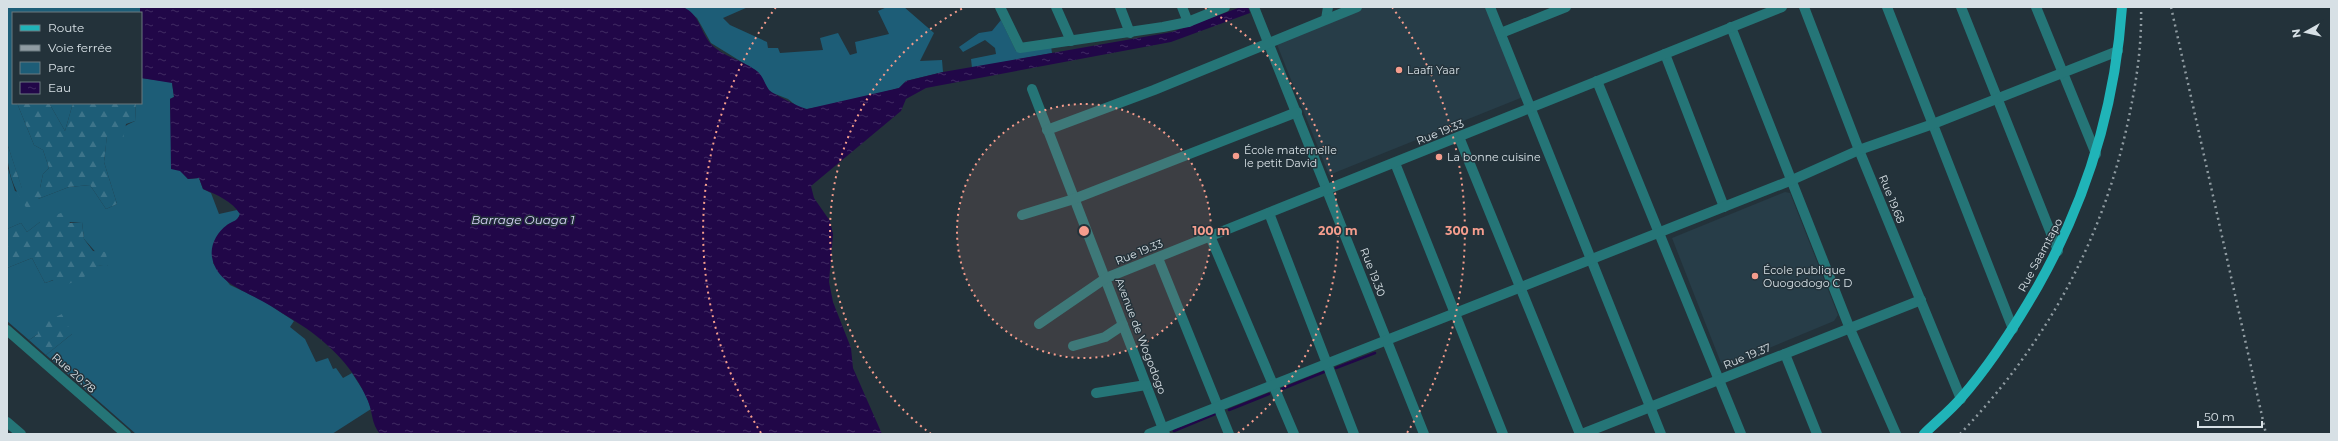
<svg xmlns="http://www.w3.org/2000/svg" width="2338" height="441" viewBox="0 0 2338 441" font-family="Montserrat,sans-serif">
<defs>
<pattern id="forest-firs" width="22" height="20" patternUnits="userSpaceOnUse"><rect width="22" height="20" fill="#1d5d77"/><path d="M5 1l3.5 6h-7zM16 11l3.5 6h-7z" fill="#3d748a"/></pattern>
<pattern id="water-ripples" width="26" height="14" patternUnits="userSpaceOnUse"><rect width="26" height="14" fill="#210748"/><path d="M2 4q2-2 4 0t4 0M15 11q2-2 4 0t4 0" fill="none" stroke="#402b62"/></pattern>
</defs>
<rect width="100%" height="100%" fill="#23323a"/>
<g fill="#273d48">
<path d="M 1362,7 L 1487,7 L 1523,97 L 1329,175 L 1276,42 Z"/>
<path d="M 1785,192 L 1790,193 L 1838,315 L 1834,321 L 1728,365 L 1721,363 L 1672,238 Z"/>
</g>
<g fill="#1d5d77">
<path d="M 7,7 L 140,7 L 140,13 L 13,13 L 13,103 L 17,103 L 34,145 L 43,150 L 49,168 L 43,174 L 40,188 L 22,189 L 7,143 Z"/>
<path d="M 683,7 L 748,7 L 723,18 L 730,25 L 767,42 L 768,48 L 778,48 L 780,53 L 823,50 L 820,38 L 838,33 L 850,55 L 857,53 L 855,42 L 889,34 L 878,11 L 887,7 L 904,7 L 934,33 L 920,61 L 942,60 L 943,72 L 906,81 L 899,88 L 842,103 L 807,109 L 799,108 L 788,99 L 770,92 L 758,72 L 711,43 L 697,18 Z"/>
<path d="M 1001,20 L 1016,51 L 1051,46 L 1052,53 L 972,68 L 971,59 L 996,54 L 995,48 L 985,40 L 963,52 L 959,47 L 979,33 L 992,31 Z"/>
<path d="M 141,78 L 172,82 L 174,97 L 170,99 C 172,125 168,159 188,179 L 199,178 L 203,189 L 211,193 L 219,214 L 237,210 L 240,214 L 238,220 L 227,225 L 213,263 L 230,285 L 262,300 L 294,321 L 290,327 L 305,339 L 316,362 L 328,358 L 333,369 L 336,368 L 343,378 L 352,373 L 366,395 L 371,409 L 332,434 L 136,434 L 46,355 L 72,334 L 38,334 L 29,340 L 7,321 L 7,268 L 32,258 L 45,283 L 98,265 L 108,266 L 84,239 L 82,222 L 40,222 L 27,232 L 21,223 L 7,229 L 7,165 L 15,191 L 38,199 L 69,187 L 90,185 L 106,209 L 117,204 L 104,162 L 107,135 C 117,133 125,125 135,121 L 136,103 L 141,103 Z"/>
<path d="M 49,103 L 73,103 L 65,131 Z"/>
</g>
<g fill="url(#forest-firs)">
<path d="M 17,103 L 49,103 L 65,131 L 73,103 L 136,103 L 135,121 L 126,124 L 123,139 L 118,142 L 113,134 L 107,136 L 104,162 L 117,204 L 106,209 L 90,185 L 69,187 L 38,199 L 35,207 L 27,209 C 12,185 7,172 7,143 L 22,188 L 40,188 L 43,174 L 49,168 L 43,150 L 34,145 Z"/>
<path d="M 63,212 L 70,223 L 82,222 L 84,239 L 93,251 L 106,252 L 108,267 L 98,265 L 92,273 L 60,288 L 53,280 L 45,283 L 32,258 L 7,268 L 7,229 L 21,223 L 27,232 L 40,222 Z"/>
<path d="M 62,314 L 72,334 L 46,355 L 29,340 L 38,334 L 37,326 Z"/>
</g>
<path fill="url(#water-ripples)" d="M 140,7 L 683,7 C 699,14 700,30 710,43 C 722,57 744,60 758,72 C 763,76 765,85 769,90 C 773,94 801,108 807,109 L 899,88 L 906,81 L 943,72 L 1172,32 L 1241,7 L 1248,7 L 1250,13 L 1171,42 L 926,88 L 906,99 L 901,111 L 811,186 L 814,198 L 830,221 L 833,234 L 829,282 L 833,302 L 851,348 L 853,368 L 882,434 L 380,434 C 371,423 373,413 368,401 C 354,368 330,344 301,325 C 288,317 275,308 262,301 C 243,290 216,282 212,257 C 210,245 217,232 227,225 C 232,221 237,222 240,214 C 232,201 217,195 203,189 L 199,178 L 188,179 L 180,171 L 171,169 L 170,99 L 174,97 L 172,83 L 141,78 Z"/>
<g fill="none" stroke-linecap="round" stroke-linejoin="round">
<g stroke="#210748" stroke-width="2.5">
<path d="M 1336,368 L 1375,353"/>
<path d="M 1282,389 L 1324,372"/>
<path d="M 1229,410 L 1269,394"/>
<path d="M 1174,431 L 1215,414"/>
</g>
<g stroke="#257577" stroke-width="10">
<path d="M 1000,7 L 1020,48 L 1163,27 L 1188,22 L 1225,7"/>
<path d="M 1056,7 L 1071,41"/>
<path d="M 1120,7 L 1130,33"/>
<path d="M 1182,7 L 1188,22"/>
<path d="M 1254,7 L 1424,434"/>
<path d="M 1490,7 L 1661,434"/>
<path d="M 1804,7 L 1859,150 L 1961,399"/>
<path d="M 1887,7 L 2013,329"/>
<path d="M 1961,7 L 2058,251"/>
<path d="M 2036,7 L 2096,154"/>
<path d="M 1326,19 L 1328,7"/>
<path d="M 1731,27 L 1850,329 L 1896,434"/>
<path d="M 1501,33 L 1566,7"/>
<path d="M 1665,54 L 1724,207"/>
<path d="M 1597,81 L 1741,434"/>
<path d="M 1032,89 L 1165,434"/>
<path d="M 1047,130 L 1154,90 L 1357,7"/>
<path d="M 1459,137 L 1580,434"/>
<path d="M 1395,163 L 1503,434"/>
<path d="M 1269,213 L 1354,434"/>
<path d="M 1022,215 L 1074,199 L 1297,112"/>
<path d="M 1210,236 L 1294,434"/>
<path d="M 1158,258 L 1229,434"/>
<path d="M 1039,324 L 1106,278 L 1782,7"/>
<path d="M 7,330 L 126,434"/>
<path d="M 1073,346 L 1105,337 L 1123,325"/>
<path d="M 1785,354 L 1817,434"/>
<path d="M 1096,393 L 1146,385"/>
<path d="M 7,422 L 21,434"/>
<path d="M 1149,434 L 1792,180 L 1859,150 L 1933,124 L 2118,51"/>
<path d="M 1582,434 L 1921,300"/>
</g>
<path stroke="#20b4b8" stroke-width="10" d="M 1924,434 C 1936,422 1950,411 1961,398 C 1991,364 2015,326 2038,286 C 2087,199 2115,108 2122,7"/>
<g stroke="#909ca2" stroke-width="2.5" stroke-dasharray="2 4" stroke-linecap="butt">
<path d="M 2171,7 L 2266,434"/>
<path d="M 1960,434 C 2047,343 2105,237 2130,112 C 2137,78 2142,42 2141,7"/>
</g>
</g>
<circle cx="1084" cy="231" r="127" fill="#f59d8d" fill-opacity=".12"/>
<g fill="none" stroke="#f59d8d" stroke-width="2" stroke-dasharray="2 4">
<circle cx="1084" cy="231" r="127"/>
<path d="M931 434A254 254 0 0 1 963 8M1205 8A254 254 0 0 1 1237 434"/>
<path d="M761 433A381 381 0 0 1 776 7M1392 7A381 381 0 0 1 1407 433"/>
</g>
<g fill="#f59d8d" stroke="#23323a" stroke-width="1.5">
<circle cx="1399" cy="70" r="4"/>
<circle cx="1236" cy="156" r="4"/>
<circle cx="1439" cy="157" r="4"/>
<circle cx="1755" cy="276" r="4"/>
</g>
<g text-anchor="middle" stroke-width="3" stroke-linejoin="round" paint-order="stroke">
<g font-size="11" fill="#d7e0e5" stroke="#23323a" text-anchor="start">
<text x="1407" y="74">Laafi Yaar</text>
<text x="1244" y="154">École maternelle<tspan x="1244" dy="13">le petit David</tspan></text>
<text x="1447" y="161">La bonne cuisine</text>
<text x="1763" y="274">École publique<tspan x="1763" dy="13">Ouogodogo C D</tspan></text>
</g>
<g font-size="11" fill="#d7e0e5" stroke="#23323a">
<text transform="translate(1440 132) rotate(-22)" y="4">Rue 19.33</text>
<text transform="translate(1892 199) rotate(68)" y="4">Rue 19.68</text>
<text transform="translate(1139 252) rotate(-22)" y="4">Rue 19.33</text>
<text transform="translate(2040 255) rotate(-62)" y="4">Rue Saamtapo</text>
<text transform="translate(1373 272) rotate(69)" y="4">Rue 19.30</text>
<text transform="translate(1141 336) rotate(69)" y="4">Avenue de Wogodogo</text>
<text transform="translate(1747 356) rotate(-22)" y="4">Rue 19.37</text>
<text transform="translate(74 373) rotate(41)" y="4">Rue 20.78</text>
</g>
<g font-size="12" font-style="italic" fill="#dad3fb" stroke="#23323a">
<text x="523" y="224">Barrage Ouaga 1</text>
</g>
</g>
<circle cx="1084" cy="231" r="6" fill="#f59d8d" stroke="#23323a" stroke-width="2"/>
<g font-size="12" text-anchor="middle" font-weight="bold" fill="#f59d8d" stroke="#23323a" stroke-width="3" stroke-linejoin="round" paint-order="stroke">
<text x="1211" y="235">100 m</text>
<text x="1338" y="235">200 m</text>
<text x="1465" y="235">300 m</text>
</g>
<rect width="2338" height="441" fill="none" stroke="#d7e0e5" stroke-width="16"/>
<rect x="12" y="12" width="130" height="92" fill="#23323a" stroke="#6b787e"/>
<rect x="20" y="25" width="20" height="6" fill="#20b4b8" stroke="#6b787e"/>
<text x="48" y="32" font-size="12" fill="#d7e0e5">Route</text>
<rect x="20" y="45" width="20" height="6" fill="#909ca2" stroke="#6b787e"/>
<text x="48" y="52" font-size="12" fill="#d7e0e5">Voie ferrée</text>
<rect x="20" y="62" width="20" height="12" fill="#1d5d77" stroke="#6b787e"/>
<text x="48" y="72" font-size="12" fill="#d7e0e5">Parc</text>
<rect x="20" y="82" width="20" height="12" fill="url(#water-ripples)" stroke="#6b787e"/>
<text x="48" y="92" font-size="12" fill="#d7e0e5">Eau</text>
<g transform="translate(2306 32) rotate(262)" stroke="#23323a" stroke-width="3" paint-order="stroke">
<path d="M0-3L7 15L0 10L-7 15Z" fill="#d7e0e5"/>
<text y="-6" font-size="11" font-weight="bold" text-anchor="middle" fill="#d7e0e5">N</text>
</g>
<path d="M2198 421v6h64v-6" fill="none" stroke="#d7e0e5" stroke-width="2"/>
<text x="2204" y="421" font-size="12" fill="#d7e0e5" stroke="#23323a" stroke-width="3" paint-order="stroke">50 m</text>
</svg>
